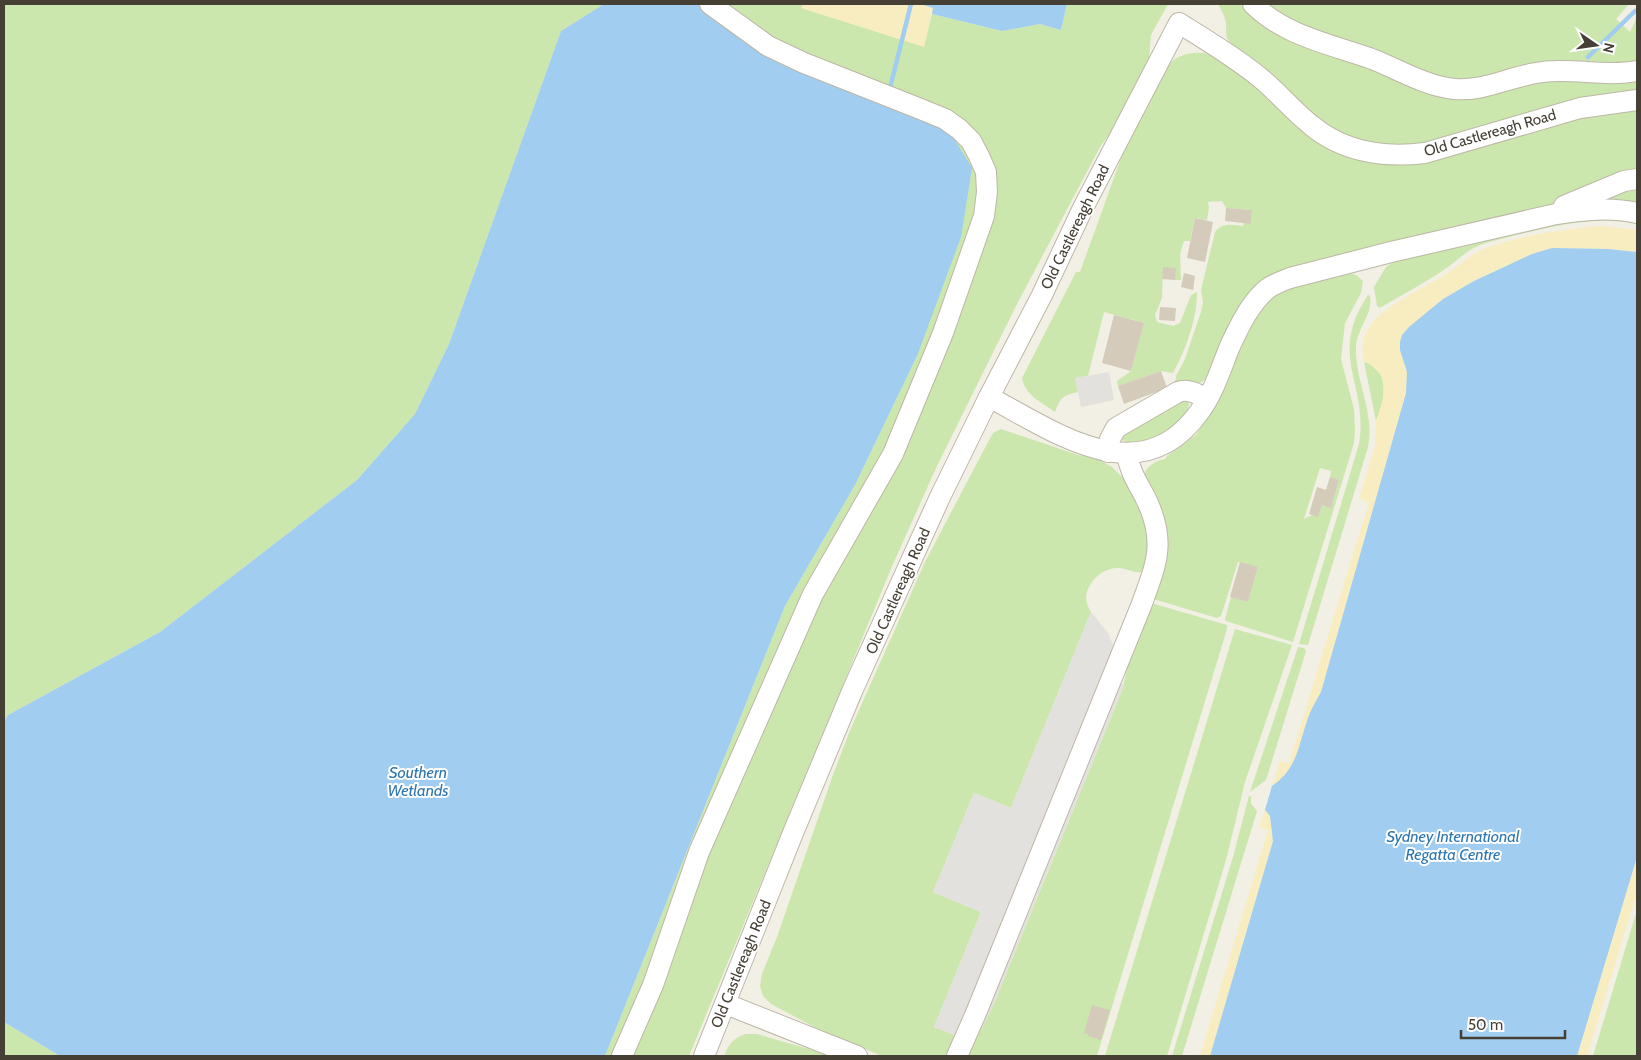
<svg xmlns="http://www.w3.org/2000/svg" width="1641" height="1060" viewBox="0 0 1641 1060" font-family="Cabin,sans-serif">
<rect width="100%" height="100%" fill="#f2efe5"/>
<g fill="#cbe7ad" fill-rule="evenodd">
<path d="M 4,4 L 604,4 L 561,31 L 449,344 L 415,414 L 357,480 L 160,632 L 8,715 L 4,722 Z"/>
<path d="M 716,4 L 803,4 L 802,8 L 924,46 L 932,14 L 1002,31 L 1040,24 L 1061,30 L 1067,4 L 1168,4 L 1151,35 L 1149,58 L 1138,79 L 1152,94 C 1162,74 1167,56 1193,53 C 1201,52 1208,53 1216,57 L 1365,159 L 1576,117 L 1637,108 L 1637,172 L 1555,205 L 1276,274 L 1208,378 L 1198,384 L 1175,385 L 1176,376 L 1185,359 L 1201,312 L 1203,302 L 1201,290 L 1215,232 C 1222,222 1233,225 1243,226 L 1244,223 L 1251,224 L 1252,210 L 1226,208 L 1222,201 L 1208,202 L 1209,208 L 1207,220 L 1195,218 L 1190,241 L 1184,241 L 1180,254 L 1181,280 L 1175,280 L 1175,268 L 1163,268 L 1162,298 L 1155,315 L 1157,322 L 1173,326 L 1180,323 L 1191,295 L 1197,292 C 1197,319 1186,349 1173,373 L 1161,371 L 1118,386 L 1117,381 L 1131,371 L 1144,323 L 1104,312 L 1088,376 L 1075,378 L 1078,392 C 1062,396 1061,397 1055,412 C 1041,402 1025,395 1022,378 L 1076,272 L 1080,272 L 1124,150 L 1132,132 L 1115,122 L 1111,132 L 1100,147 L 1017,304 L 937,466 L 893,564 L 689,1056 L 632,1056 L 706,855 L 769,705 L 849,540 L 988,219 L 979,144 L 816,65 Z"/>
<path d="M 1218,4 L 1240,4 C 1254,21 1265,27 1286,33 L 1414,82 L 1535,77 L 1637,76 L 1637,93 L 1436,144 L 1384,148 L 1327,129 L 1232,46 C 1224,36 1227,35 1226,23 C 1225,16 1221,10 1218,4 Z"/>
<path d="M 1263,4 L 1629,4 L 1616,19 L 1630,32 L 1637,17 L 1637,67 L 1454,84 L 1301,31 Z"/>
<path d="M 910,110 L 941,123 L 977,160 L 977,220 L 922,378 L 840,535 L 619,1056 L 605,1056 L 785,606 L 855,485 L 917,356 Z"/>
<path d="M 1637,185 L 1637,204 L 1596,200 Z"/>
<path d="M 1582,218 L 1637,220 L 1637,224 C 1596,215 1553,226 1513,236 C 1502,239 1490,241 1480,245 C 1467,250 1457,261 1445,269 C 1425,283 1401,295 1380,308 L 1377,306 L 1374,287 L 1386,267 L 1392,263 L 1416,254 Z"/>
<path d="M 1350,273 L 1356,275 L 1363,281 L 1361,293 L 1345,323 L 1341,359 L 1354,409 L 1355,431 L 1354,443 L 1293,642 L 1226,621 L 1225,619 L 1231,597 L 1248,602 L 1258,567 L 1238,562 L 1221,616 L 1217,618 L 1153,599 L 1160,583 L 1165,562 L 1143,476 C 1147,466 1155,461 1165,459 L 1167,456 L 1196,435 L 1212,409 L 1250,328 L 1267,301 L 1287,289 ZM 1320,468 L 1331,471 L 1330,477 L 1339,480 L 1331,507 L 1322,505 L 1318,516 L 1312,515 L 1304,519 Z"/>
<path d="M 1368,295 L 1370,296 C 1373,315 1357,328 1356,347 C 1355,382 1375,412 1368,447 L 1308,645 L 1299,644 L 1359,444 C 1369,384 1327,356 1368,295 Z"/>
<path d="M 1364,362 C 1391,369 1385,401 1376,421 Z"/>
<path d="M 1180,399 L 1189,400 C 1190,424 1166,432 1148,439 L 1147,441 L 1132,444 L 1120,439 L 1122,432 Z"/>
<path d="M 1001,429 L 1078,455 L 1098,459 L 1112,467 L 1123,478 L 1136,496 L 1145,513 L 1152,549 L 1143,572 C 1136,574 1128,569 1120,568 C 1107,567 1095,575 1089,587 C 1084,596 1086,604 1091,612 L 1011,808 L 974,793 L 933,892 L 981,912 L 934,1027 L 955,1035 L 946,1056 L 882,1056 L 820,1030 L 771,1004 L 763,996 L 760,986 L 762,974 L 777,937 L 834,772 L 851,728 L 925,562 L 987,444 L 993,433 Z"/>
<path d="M 1151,603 L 1227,625 L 1227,629 L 1097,1056 L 967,1056 L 993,1006 L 1123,688 L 1128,663 Z"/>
<path d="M 1235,629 L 1292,645 L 1245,782 L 1226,860 L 1168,1053 L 1167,1056 L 1105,1056 Z"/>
<path d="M 1298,647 L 1304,648 L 1306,651 L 1266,780 L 1250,792 Z"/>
<path d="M 1249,796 L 1251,796 L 1251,804 L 1257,811 L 1182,1056 L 1172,1056 L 1233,857 Z"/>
<path d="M 1637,910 L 1637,1056 L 1593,1056 Z"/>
<path d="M 4,1022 L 60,1056 L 4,1056 Z"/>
<path d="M 746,1034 L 757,1034 L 833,1056 L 724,1056 C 729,1044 733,1038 746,1034 Z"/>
</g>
<g fill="#f8edc0">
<path d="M 803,4 L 920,4 L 933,8 L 924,47 L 801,8 Z"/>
<path d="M 1602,226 L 1637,230 L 1637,252 L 1608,249 L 1552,248 L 1532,254 L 1474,281 L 1443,299 L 1409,327 L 1402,335 L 1400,350 L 1407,372 L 1406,393 L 1321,692 C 1316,701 1310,711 1307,721 C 1298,747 1297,769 1272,786 L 1280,761 L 1289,763 L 1369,502 L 1359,499 L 1375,446 L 1376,421 L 1383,400 L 1384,385 L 1381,375 L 1370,364 L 1364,362 C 1362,349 1362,337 1370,326 C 1383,306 1424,288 1445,275 C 1459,266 1471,254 1486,248 C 1523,235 1564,229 1602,226 Z"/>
<path d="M 1265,810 L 1270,816 L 1273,841 L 1210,1056 L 1200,1056 L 1268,830 L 1259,827 Z"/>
<path d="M 1636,861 L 1637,892 L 1587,1056 L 1577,1056 Z"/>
</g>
<g fill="#e3e1dd">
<path d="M 1109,372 L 1114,400 L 1081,407 L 1075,378 Z"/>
<path d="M 1091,612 L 1108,633 L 1114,647 L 969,1006 L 955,1035 L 934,1027 L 981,912 L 933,892 L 974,793 L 1011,808 Z"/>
<path d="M 1119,683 L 1124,685 L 1123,688 L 993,1006 L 982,1029 L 977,1027 Z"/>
</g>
<g fill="#a0cdf0">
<path d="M 604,4 L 703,4 L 910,110 L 952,135 L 972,168 L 961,237 L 917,356 L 855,485 L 785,606 L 605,1056 L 60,1056 L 4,1022 L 4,722 L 8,715 L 160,632 L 357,480 L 415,414 L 449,344 L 561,31 Z"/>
<path d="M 920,4 L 1067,4 L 1061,30 L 1040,24 L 1002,31 L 932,14 L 933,8 Z"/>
<path d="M 1552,248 L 1608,249 L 1637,252 L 1637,857 L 1577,1056 L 1210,1056 L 1273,841 L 1270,816 L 1265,810 L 1272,786 C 1297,769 1298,747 1307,721 C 1310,711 1316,701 1321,692 L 1406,393 L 1407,372 L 1400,350 L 1400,342 L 1402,335 L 1409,327 L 1443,299 L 1474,281 L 1532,254 Z"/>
</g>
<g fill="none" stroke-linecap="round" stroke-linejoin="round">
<g stroke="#a0cdf0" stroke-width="4.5">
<path d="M 1588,57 L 1635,11"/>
<path d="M 889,92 L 911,4"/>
</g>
</g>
<g fill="#d4cbba">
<path d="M 1226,208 L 1252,210 L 1251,224 L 1225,221 Z"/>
<path d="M 1195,218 L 1213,222 L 1205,262 L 1187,258 Z"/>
<path d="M 1163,267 L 1176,268 L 1175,280 L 1162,279 Z"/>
<path d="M 1184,273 L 1195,276 L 1193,290 L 1181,287 Z"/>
<path d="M 1160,307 L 1176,308 L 1175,321 L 1159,320 Z"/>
<path d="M 1114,315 L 1144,323 L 1131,371 L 1102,363 Z"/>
<path d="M 1161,371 L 1167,388 L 1124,404 L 1118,386 Z"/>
<path d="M 1330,477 L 1339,480 L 1331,508 L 1322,505 L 1318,517 L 1309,514 L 1317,487 L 1326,490 Z"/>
<path d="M 1240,562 L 1258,567 L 1248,602 L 1230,597 Z"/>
<path d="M 1092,1005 L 1110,1010 L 1101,1040 L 1088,1036 L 1089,1034 L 1084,1033 Z"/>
</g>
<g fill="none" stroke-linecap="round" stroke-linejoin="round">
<g stroke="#beb7a7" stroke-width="22">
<g id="minor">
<path d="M 1253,4 C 1285,36 1330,44 1372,59 C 1398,69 1425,86 1454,89 C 1484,92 1513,75 1543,72 C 1574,68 1606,77 1637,71"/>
<path d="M 1564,206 L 1624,181 L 1637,179"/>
<path d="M 989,397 C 1055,432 1141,495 1200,411 C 1214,392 1221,368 1230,346 C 1239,327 1250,303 1267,289 C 1274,284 1282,281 1290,278 L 1391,252 L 1556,214 C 1584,210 1610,207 1637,213"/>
<path d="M 1108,452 L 1110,439 L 1116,428 L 1178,392 C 1188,388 1198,394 1207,399"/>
<path d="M 726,1004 L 857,1056"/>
<path d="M 622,1056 L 653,985 L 699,852 L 813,594 L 893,454 L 943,333 L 984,216 L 987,192 L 986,172 L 979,156 L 971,141 L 959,129 L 945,119 L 918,108 L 804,63 L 768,46 L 710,4"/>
<path d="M 704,1056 L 793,833 L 853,689 L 940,497 L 989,397 L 1042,295 L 1083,208 L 1179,23 C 1206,40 1233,56 1258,76 C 1277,91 1292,110 1311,125 C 1343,152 1385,158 1425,153 L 1580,108 L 1637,100"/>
<path d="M 957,1056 L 976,1013 L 1141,606 C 1156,565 1167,542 1146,499 C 1138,483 1130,473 1127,454"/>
</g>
</g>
<use href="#minor" stroke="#fff" stroke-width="20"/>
</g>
<g text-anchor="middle" stroke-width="4" stroke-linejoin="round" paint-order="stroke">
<g font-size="15" fill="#453f34" stroke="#fff">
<text transform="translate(1490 133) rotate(-16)" y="5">Old Castlereagh Road</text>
<text transform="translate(1075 227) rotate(-64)" y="5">Old Castlereagh Road</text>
<text transform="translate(898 591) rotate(-66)" y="5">Old Castlereagh Road</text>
<text transform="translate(741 964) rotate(-68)" y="5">Old Castlereagh Road</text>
</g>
<g font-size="16" font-style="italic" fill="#2d76b1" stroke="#fff">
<text x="418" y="778">Southern<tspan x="418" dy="18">Wetlands</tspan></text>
<text x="1453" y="842">Sydney International<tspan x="1453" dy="18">Regatta Centre</tspan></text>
</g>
</g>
<rect width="1641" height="1060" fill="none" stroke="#453f34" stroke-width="10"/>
<g transform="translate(1596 45) rotate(103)" stroke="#ffffff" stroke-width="4" paint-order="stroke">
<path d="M0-4L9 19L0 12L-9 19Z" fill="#453f34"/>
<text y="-8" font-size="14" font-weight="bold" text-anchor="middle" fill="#453f34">N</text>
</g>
<path d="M1461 1030v8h104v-8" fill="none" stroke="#453f34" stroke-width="2.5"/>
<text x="1468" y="1030" font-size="15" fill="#453f34" stroke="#ffffff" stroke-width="4" paint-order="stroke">50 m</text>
</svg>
